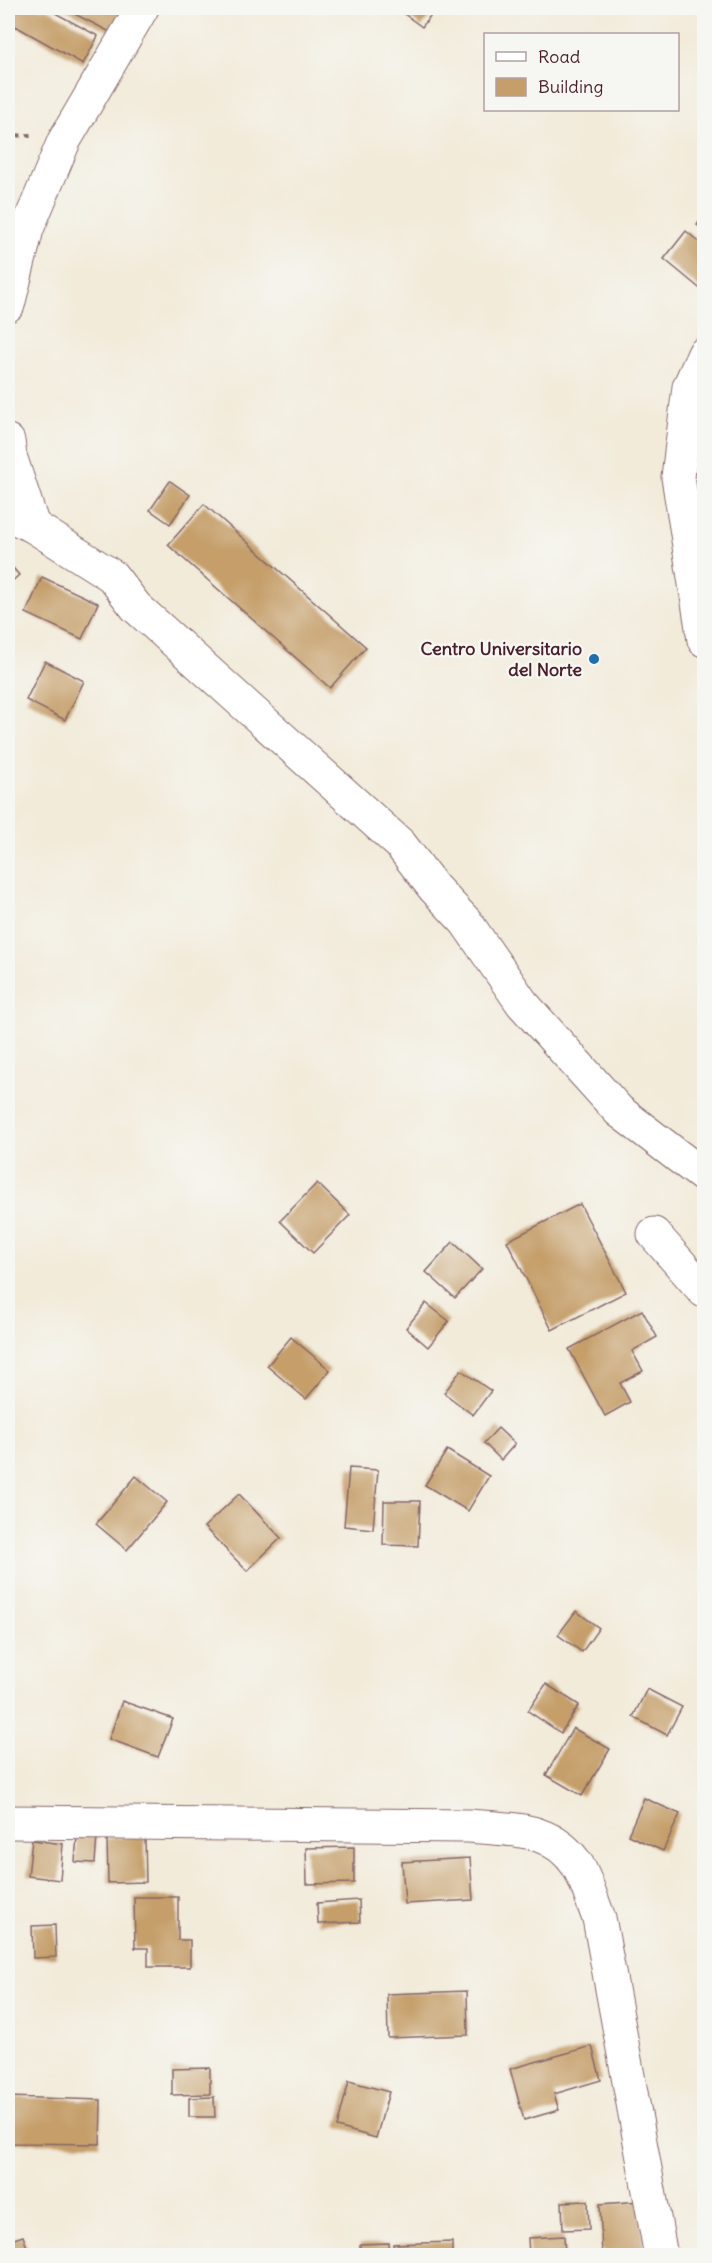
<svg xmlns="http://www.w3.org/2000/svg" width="712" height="2263" viewBox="0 0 712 2263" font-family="Delius,sans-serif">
<rect width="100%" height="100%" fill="#f6f6f2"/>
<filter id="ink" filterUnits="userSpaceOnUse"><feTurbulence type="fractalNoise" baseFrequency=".0167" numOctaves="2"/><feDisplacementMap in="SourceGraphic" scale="12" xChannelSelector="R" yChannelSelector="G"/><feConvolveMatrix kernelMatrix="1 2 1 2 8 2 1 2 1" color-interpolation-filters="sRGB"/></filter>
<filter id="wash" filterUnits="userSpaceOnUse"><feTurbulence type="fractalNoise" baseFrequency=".008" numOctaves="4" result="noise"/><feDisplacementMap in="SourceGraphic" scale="24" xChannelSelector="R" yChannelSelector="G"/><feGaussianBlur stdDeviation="1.35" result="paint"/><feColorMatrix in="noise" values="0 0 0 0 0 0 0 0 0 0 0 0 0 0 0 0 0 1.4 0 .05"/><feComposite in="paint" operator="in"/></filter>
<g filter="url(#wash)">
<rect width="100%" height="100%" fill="#f2ebda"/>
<g id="blocks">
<g fill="#c59e69">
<path d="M 8,8 L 46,8 L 98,36 L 83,64 L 8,22 Z"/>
<path d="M 63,8 L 125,8 L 112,33 Z"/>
<path d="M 396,8 L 436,8 L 422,27 Z"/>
<path d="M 704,214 L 704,230 L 697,225 Z"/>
<path d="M 686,231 L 704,246 L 704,292 L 664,259 Z"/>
<path d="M 170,481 L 190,495 L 170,524 L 150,510 Z"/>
<path d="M 204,504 L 366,647 L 330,688 L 168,545 Z"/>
<path d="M 8,562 L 19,575 L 8,585 Z"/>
<path d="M 42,577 L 98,603 L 82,639 L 26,613 Z"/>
<path d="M 45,661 L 84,681 L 65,720 L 26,700 Z"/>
<path d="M 317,1183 L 350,1215 L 313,1253 L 280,1221 Z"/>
<path d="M 580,1204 L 626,1292 L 552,1330 L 507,1241 Z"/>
<path d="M 453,1242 L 482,1269 L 455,1298 L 426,1272 Z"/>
<path d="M 426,1303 L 449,1321 L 428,1347 L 406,1328 Z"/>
<path d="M 642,1310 L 657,1337 L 632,1351 L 643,1371 L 620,1383 L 630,1402 L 605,1416 L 569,1349 Z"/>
<path d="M 291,1337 L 330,1370 L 306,1399 L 267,1366 Z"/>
<path d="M 461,1370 L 491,1391 L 473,1415 L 444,1393 Z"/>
<path d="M 498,1428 L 515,1444 L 501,1460 L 484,1443 Z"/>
<path d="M 447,1450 L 489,1476 L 468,1511 L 425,1485 Z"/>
<path d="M 349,1468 L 378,1470 L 373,1529 L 344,1526 Z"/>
<path d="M 136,1476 L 167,1502 L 127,1550 L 96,1524 Z"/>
<path d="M 239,1494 L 281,1538 L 247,1571 L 204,1527 Z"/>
<path d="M 384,1501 L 420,1501 L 418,1546 L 383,1545 Z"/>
<path d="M 576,1611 L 599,1628 L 582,1652 L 558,1635 Z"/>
<path d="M 546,1684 L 579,1705 L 561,1733 L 528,1711 Z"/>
<path d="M 647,1689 L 682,1707 L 667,1735 L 633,1717 Z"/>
<path d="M 122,1701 L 173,1719 L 158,1757 L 109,1739 Z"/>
<path d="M 573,1728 L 610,1749 L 582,1796 L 546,1775 Z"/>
<path d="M 644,1798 L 680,1814 L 663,1851 L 628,1835 Z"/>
<path d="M 77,1835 L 97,1836 L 95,1863 L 75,1862 Z"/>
<path d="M 145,1837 L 146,1882 L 108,1883 L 107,1838 Z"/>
<path d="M 32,1840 L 63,1844 L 60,1880 L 28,1876 Z"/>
<path d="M 354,1847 L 354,1883 L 307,1884 L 306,1848 Z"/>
<path d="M 470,1858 L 473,1900 L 405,1904 L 402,1862 Z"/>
<path d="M 134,1897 L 178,1897 L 178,1940 L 190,1940 L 190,1967 L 148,1967 L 148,1948 L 135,1948 Z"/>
<path d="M 359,1900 L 360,1922 L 318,1924 L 317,1903 Z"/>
<path d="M 55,1925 L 56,1957 L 33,1958 L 32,1926 Z"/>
<path d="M 467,1991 L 468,2035 L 388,2038 L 387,1994 Z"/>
<path d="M 592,2046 L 601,2080 L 554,2094 L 559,2110 L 524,2120 L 510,2069 Z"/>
<path d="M 210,2068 L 210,2094 L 172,2095 L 172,2069 Z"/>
<path d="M 349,2081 L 389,2092 L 376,2138 L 337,2127 Z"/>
<path d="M 8,2097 L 101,2100 L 100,2144 L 8,2143 Z"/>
<path d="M 214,2097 L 215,2117 L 189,2117 L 189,2098 Z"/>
<path d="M 588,2201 L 589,2229 L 563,2230 L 562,2202 Z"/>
<path d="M 641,2201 L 644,2256 L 602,2256 L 600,2204 Z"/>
<path d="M 23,2236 L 29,2253 L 8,2256 L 8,2241 Z"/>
<path d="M 564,2236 L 565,2256 L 529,2256 L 528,2238 Z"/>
<path d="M 452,2242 L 452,2256 L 394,2256 L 393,2244 Z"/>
<path d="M 389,2243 L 390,2256 L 360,2256 L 360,2244 Z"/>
</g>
</g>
</g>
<g filter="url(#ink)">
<use href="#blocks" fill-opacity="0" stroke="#856668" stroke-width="1.5"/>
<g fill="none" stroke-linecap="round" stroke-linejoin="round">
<g stroke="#856668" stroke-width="35">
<g id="minor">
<path d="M 8,305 L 27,229 L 64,141 L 142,8"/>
<path d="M 704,354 L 689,387 L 678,477 L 704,640"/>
<path d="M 8,441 L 10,456 L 33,526"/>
<path d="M 8,515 L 33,526 L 112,576 L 136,607 L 400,844 L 434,888 L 466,922 L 522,1003 L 573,1060 L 619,1111 L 704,1176"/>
<path d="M 654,1234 L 704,1291"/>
<path d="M 8,1822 L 469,1826 C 512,1830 552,1826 578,1866 C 587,1881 592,1902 599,1918 L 661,2256"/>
</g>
</g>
<path stroke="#856668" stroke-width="4" stroke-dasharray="4.5 4.5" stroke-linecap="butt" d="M 8,136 L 31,135"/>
<use href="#minor" stroke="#fff" stroke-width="33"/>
</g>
</g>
<circle fill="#1f6fb2" stroke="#f6f6f2" stroke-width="2" cx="594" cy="659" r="6"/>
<g text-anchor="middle" stroke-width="5" stroke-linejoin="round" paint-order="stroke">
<g font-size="18" font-weight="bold" fill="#4a1f2b" stroke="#f6f6f2" text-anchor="end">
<text x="582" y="655">Centro Universitario<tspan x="582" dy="21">del Norte</tspan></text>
</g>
</g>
<rect width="712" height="2263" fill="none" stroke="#f6f6f2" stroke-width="30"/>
<rect x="484" y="33" width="195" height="78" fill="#f6f6f2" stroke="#b1a0a2" stroke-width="1.5"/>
<rect x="496" y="52" width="30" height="9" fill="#ffffff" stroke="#b1a0a2" stroke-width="1.5"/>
<text x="538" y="63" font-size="18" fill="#4a1f2b">Road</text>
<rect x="496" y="78" width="30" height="18" fill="#c59e69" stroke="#b1a0a2" stroke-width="1.5"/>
<text x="538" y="93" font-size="18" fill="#4a1f2b">Building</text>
</svg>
